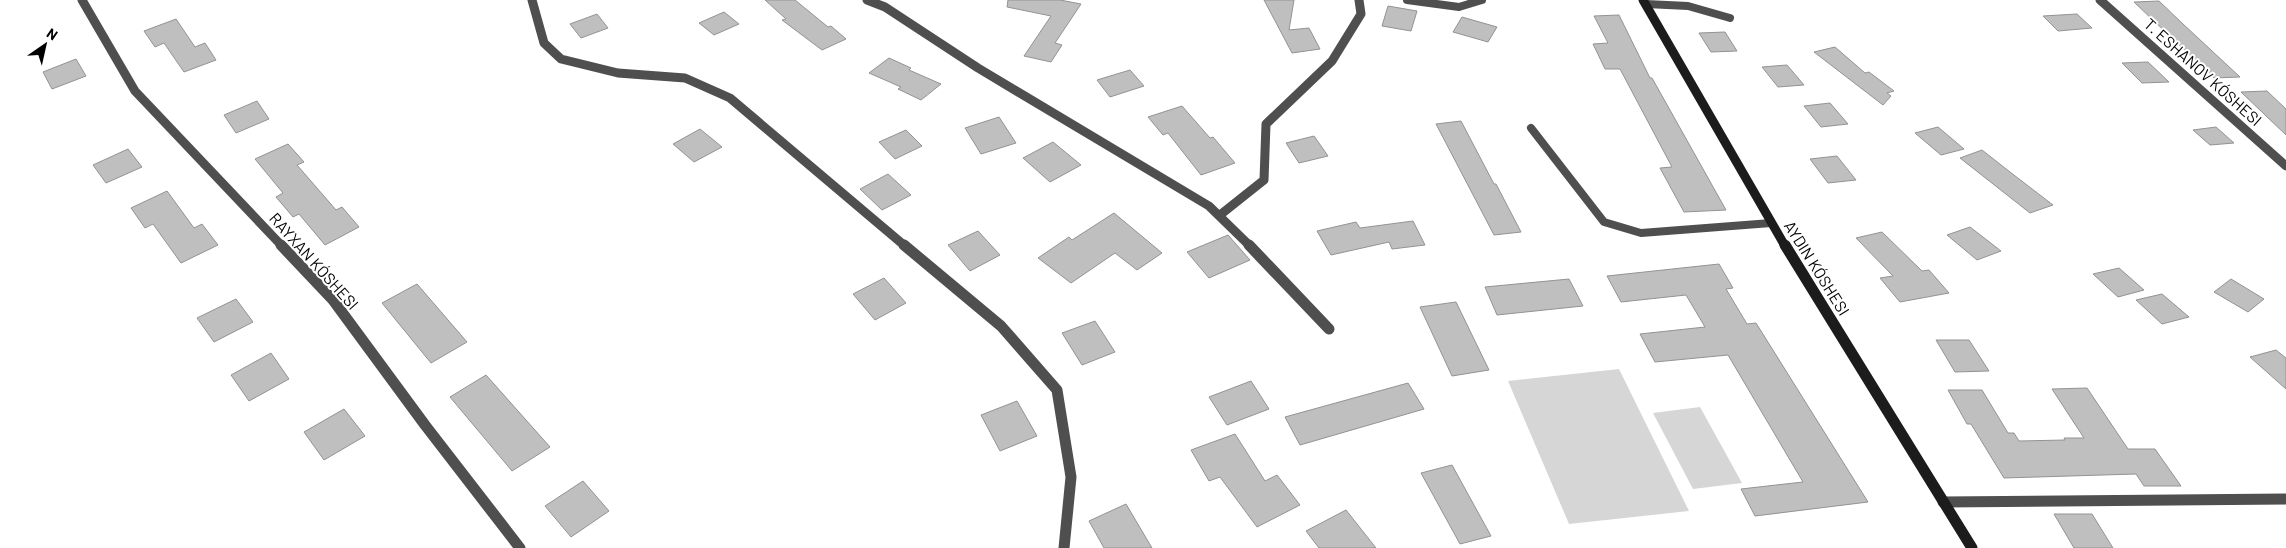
<svg xmlns="http://www.w3.org/2000/svg" width="2286" height="548" viewBox="0 0 2286 548" font-family="Barlow,sans-serif">
<rect width="100%" height="100%" fill="#fff"/>
<g fill="#d6d6d6">
<path d="M 1619,369 L 1689,511 L 1569,524 L 1508,381 Z"/>
<path d="M 1700,407 L 1742,483 L 1693,489 L 1653,413 Z"/>
</g>
<g fill="#bfbfbf" stroke="#939393">
<path d="M 765,0 L 795,0 L 828,27 L 831,26 L 846,39 L 822,50 L 782,20 L 786,19 Z"/>
<path d="M 1008,0 L 1060,0 L 1081,4 L 1055,43 L 1062,45 L 1051,62 L 1024,56 L 1051,16 L 1007,7 Z"/>
<path d="M 1264,0 L 1294,0 L 1289,30 L 1309,28 L 1320,49 L 1292,53 Z"/>
<path d="M 2159,1 L 2183,24 L 2240,77 L 2214,78 L 2134,2 Z"/>
<path d="M 1388,6 L 1417,11 L 1411,31 L 1382,26 Z"/>
<path d="M 724,12 L 739,24 L 714,35 L 699,23 Z"/>
<path d="M 597,14 L 608,28 L 581,38 L 570,24 Z"/>
<path d="M 2077,14 L 2092,28 L 2058,31 L 2043,16 Z"/>
<path d="M 1619,15 L 1650,78 L 1652,78 L 1726,210 L 1684,212 L 1660,168 L 1672,167 L 1620,69 L 1605,69 L 1593,44 L 1608,43 L 1594,16 Z"/>
<path d="M 1462,17 L 1497,27 L 1488,42 L 1453,32 Z"/>
<path d="M 176,19 L 195,47 L 205,43 L 216,60 L 184,72 L 164,43 L 155,47 L 144,31 Z"/>
<path d="M 1725,32 L 1737,51 L 1711,52 L 1699,33 Z"/>
<path d="M 1835,47 L 1865,73 L 1869,72 L 1894,91 L 1887,93 L 1891,96 L 1883,105 L 1814,52 Z"/>
<path d="M 889,58 L 911,68 L 909,70 L 941,84 L 921,100 L 898,89 L 901,87 L 869,73 Z"/>
<path d="M 76,59 L 86,76 L 52,89 L 43,72 Z"/>
<path d="M 2148,62 L 2169,82 L 2142,83 L 2122,63 Z"/>
<path d="M 1787,65 L 1804,85 L 1778,87 L 1762,67 Z"/>
<path d="M 1130,70 L 1144,86 L 1110,97 L 1097,80 Z"/>
<path d="M 2267,91 L 2286,109 L 2286,135 L 2241,92 Z"/>
<path d="M 257,101 L 269,119 L 236,133 L 224,115 Z"/>
<path d="M 1830,103 L 1848,124 L 1821,127 L 1804,106 Z"/>
<path d="M 1182,106 L 1210,138 L 1213,137 L 1235,163 L 1201,175 L 1168,133 L 1163,135 L 1148,117 Z"/>
<path d="M 999,117 L 1016,143 L 981,154 L 965,128 Z"/>
<path d="M 1461,121 L 1494,184 L 1496,184 L 1521,232 L 1494,235 L 1436,124 Z"/>
<path d="M 1938,127 L 1964,149 L 1941,155 L 1915,133 Z"/>
<path d="M 2216,127 L 2234,143 L 2210,145 L 2193,130 Z"/>
<path d="M 700,129 L 722,147 L 694,162 L 673,144 Z"/>
<path d="M 906,130 L 922,146 L 895,159 L 879,142 Z"/>
<path d="M 1314,136 L 1328,156 L 1299,163 L 1286,143 Z"/>
<path d="M 1053,142 L 1081,165 L 1050,182 L 1023,158 Z"/>
<path d="M 288,144 L 304,162 L 297,165 L 336,210 L 342,207 L 359,227 L 325,245 L 299,214 L 293,217 L 276,197 L 283,193 L 255,159 Z"/>
<path d="M 128,149 L 142,167 L 106,183 L 93,165 Z"/>
<path d="M 1982,150 L 2010,172 L 2053,205 L 2030,213 L 1960,158 Z"/>
<path d="M 1837,156 L 1856,180 L 1828,183 L 1810,159 Z"/>
<path d="M 888,174 L 911,195 L 882,210 L 860,189 Z"/>
<path d="M 167,191 L 194,228 L 202,224 L 218,245 L 181,263 L 153,224 L 145,228 L 131,208 Z"/>
<path d="M 1114,213 L 1162,253 L 1137,270 L 1115,253 L 1071,283 L 1038,258 L 1069,237 L 1072,240 Z"/>
<path d="M 1413,221 L 1425,245 L 1392,249 L 1389,242 L 1331,255 L 1317,231 L 1356,222 L 1360,228 Z"/>
<path d="M 1970,227 L 2001,251 L 1977,260 L 1947,235 Z"/>
<path d="M 978,231 L 1000,255 L 970,271 L 948,245 Z"/>
<path d="M 1882,232 L 1922,271 L 1929,270 L 1949,293 L 1900,302 L 1880,278 L 1893,276 L 1856,238 Z"/>
<path d="M 1228,235 L 1250,260 L 1209,278 L 1187,252 Z"/>
<path d="M 1719,264 L 1733,288 L 1726,289 L 1747,324 L 1756,323 L 1868,502 L 1755,516 L 1741,489 L 1803,482 L 1728,355 L 1655,362 L 1640,334 L 1705,327 L 1686,295 L 1621,302 L 1607,276 Z"/>
<path d="M 2119,268 L 2144,290 L 2118,297 L 2093,274 Z"/>
<path d="M 884,278 L 906,303 L 875,320 L 853,294 Z"/>
<path d="M 1569,279 L 1583,306 L 1497,315 L 1485,287 Z"/>
<path d="M 2231,279 L 2264,299 L 2248,312 L 2214,292 Z"/>
<path d="M 417,284 L 467,342 L 431,363 L 382,303 Z"/>
<path d="M 2162,294 L 2189,317 L 2162,324 L 2136,300 Z"/>
<path d="M 236,299 L 253,322 L 214,342 L 197,318 Z"/>
<path d="M 1456,302 L 1489,370 L 1452,376 L 1420,307 Z"/>
<path d="M 1095,321 L 1115,352 L 1082,365 L 1062,333 Z"/>
<path d="M 1936,340 L 1969,340 L 1989,371 L 1955,372 Z"/>
<path d="M 2276,350 L 2286,358 L 2286,389 L 2250,357 Z"/>
<path d="M 271,353 L 289,379 L 249,401 L 231,375 Z"/>
<path d="M 486,375 L 550,447 L 512,471 L 450,397 Z"/>
<path d="M 1251,381 L 1269,409 L 1227,425 L 1209,397 Z"/>
<path d="M 1408,383 L 1424,409 L 1300,445 L 1285,417 Z"/>
<path d="M 2087,388 L 2128,449 L 2155,449 L 2181,486 L 2144,486 L 2136,474 L 2004,478 L 1971,424 L 1967,424 L 1948,390 L 1982,390 L 2008,433 L 2014,433 L 2019,441 L 2065,440 L 2064,438 L 2084,438 L 2052,389 Z"/>
<path d="M 1017,401 L 1037,436 L 1000,451 L 981,415 Z"/>
<path d="M 344,409 L 365,436 L 324,460 L 304,432 Z"/>
<path d="M 1235,434 L 1265,481 L 1277,475 L 1300,505 L 1257,527 L 1220,477 L 1209,481 L 1191,450 Z"/>
<path d="M 1452,465 L 1491,536 L 1460,544 L 1421,473 Z"/>
<path d="M 583,481 L 609,511 L 571,537 L 545,506 Z"/>
<path d="M 1126,504 L 1152,548 L 1104,548 L 1089,521 Z"/>
<path d="M 1346,510 L 1376,548 L 1319,548 L 1306,531 Z"/>
<path d="M 2054,514 L 2092,514 L 2113,548 L 2074,548 Z"/>
</g>
<g fill="none" stroke-linecap="round" stroke-linejoin="round">
<g stroke="#4f4f4f" stroke-width="8">
<path d="M 1407,0 L 1459,7 L 1482,0"/>
<path d="M 1646,4 L 1688,6 L 1730,18"/>
<path d="M 1531,128 L 1604,222 L 1641,233 L 1771,223"/>
</g>
<g stroke="#4f4f4f" stroke-width="9">
<path d="M 82,0 L 135,91 L 282,246"/>
<path d="M 532,0 L 544,43 L 561,59 L 618,73 L 685,78 L 730,98 L 905,246"/>
<path d="M 867,0 L 885,7 L 978,68 L 1209,206 L 1250,246"/>
<path d="M 2100,0 L 2286,166"/>
<path d="M 1220,215 L 1264,180 L 1266,124 L 1332,61 L 1361,14 L 1359,0"/>
</g>
<g stroke="#4f4f4f" stroke-width="11">
<path d="M 281,245 L 333,300 L 425,425 L 520,548"/>
<path d="M 904,245 L 1001,326 L 1057,390 L 1071,477 L 1064,548"/>
<path d="M 1249,245 L 1329,329"/>
<path d="M 1943,502 L 2286,499"/>
</g>
<path stroke="#1c1c1c" stroke-width="9" d="M 1643,0 L 1785,246"/>
<path stroke="#1c1c1c" stroke-width="11" d="M 1785,245 L 1972,548"/>
</g>
<g text-anchor="middle" stroke-width="4" stroke-linejoin="round" paint-order="stroke">
<g font-size="16" fill="#000" stroke="#fff">
<text transform="translate(2203 72) rotate(42)" y="6">T. ESHANOV KÓSHESI</text>
<text transform="translate(314 261) rotate(48)" y="6">RAYXAN KÓSHESI</text>
<text transform="translate(1817 268) rotate(58)" y="6">AYDIN KÓSHESI</text>
</g>
</g>
<g transform="translate(45 45) rotate(34)" stroke="#ffffff" stroke-width="4" paint-order="stroke">
<path d="M0-4L9 19L0 12L-9 19Z" fill="#000000"/>
<text y="-8" font-size="14" font-weight="bold" text-anchor="middle" fill="#000000">N</text>
</g>
</svg>
